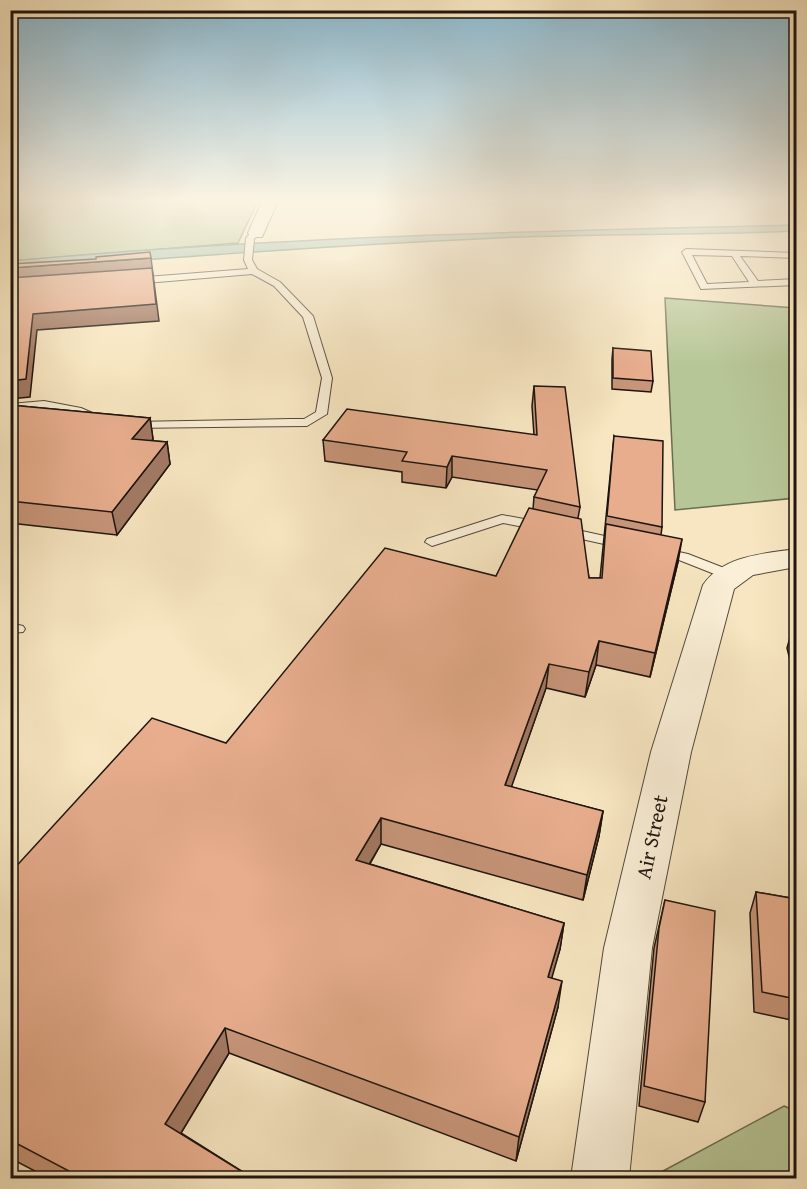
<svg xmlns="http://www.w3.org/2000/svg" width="807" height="1189" viewBox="0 0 807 1189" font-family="'Gentium Book Plus',serif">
<rect width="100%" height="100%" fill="#f7e6c1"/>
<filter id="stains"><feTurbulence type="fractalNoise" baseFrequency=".00333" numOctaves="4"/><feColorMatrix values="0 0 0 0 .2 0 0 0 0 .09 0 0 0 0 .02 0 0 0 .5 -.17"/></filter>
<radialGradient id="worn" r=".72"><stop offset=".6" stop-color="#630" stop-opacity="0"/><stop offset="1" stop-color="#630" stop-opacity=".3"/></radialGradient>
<g fill="#b7c697" stroke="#6a6d52" stroke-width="1.5">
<path d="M 11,199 L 259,199 L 238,243 L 11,261 Z"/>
<path d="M 665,298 L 796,308 L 796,498 L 675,510 Z"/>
<path d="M 784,1106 L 796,1111 L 796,1178 L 650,1178 Z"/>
</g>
<path fill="#9ec0ae" stroke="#6b7b6e" stroke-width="1.5" d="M 796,225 L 796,231 C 690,236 584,233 478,239 C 322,246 166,258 11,270 L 11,261 C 272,237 534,231 796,225 Z"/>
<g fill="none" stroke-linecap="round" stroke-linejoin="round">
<g stroke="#54483b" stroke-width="2">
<g id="service">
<path d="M 253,231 L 260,233 L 254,239 L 252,260 L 257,269 L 280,282 L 313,316 L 332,378 L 327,414 L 307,426 L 129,428 L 129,424 L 133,422 L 291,419 L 304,419 L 316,412 L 322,378 L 303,317 L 274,286 L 252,274 L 134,284 L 130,281 L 134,278 L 248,269 L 244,260 L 246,238 Z"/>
<path d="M 686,249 L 796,253 L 796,258 L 740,256 L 758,281 L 796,279 L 796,285 L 701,289 L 682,252 ZM 692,255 L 732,256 L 749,282 L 707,284 Z"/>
<path d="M 44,401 L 81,408 L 104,418 L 98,421 C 67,413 43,403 10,411 L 10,404 Z"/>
<path d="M 502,515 L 540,522 L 547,526 L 540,530 L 503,523 L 432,546 L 425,542 L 427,539 Z"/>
<path d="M 564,527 L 627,541 L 629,544 L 622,548 L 559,534 L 557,531 Z"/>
<path d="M 661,548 L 688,554 L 737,573 L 739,576 L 732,580 L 727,579 L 679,560 L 656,555 L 654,552 L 656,549 Z"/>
<path d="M 10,623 L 23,626 L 25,629 L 23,632 L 10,633 Z"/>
</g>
</g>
<g stroke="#54483b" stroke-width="2">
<g id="minor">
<path d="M 263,199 L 279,199 L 262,237 L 250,237 L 248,233 Z"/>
<path d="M 487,199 L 503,199 C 499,205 495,205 488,203 Z"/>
</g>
</g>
<g stroke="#54483b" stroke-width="2">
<path id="tertiary" d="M 796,549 L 796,567 L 753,575 L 734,589 L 691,752 L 652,948 L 629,1178 L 571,1178 L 604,948 L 651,752 L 703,585 C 724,555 763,554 796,549 Z"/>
</g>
<use href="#service" fill="#faefd7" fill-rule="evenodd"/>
<use href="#minor" fill="#faefd7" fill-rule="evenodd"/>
<use href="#tertiary" fill="#faefd7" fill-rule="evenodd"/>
</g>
<g fill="#c79579" stroke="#1e140e" stroke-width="1.5">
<path d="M 613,348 L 653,381 L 651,392 L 612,389 L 612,359 Z"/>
<path d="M 534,386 L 580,507 L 578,518 L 589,578 L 600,578 L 614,436 L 662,527 L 661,535 L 678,562 L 650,677 L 596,665 L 585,697 L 546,688 L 511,787 L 603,811 L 599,836 L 583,900 L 381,844 L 370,864 L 564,923 L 560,949 L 551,978 L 558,1007 L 516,1161 L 229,1053 L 181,1133 L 254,1179 L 50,1179 L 10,1158 L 10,873 L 226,743 L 496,576 L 533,509 L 534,497 L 538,490 L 452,477 L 446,488 L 402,482 L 402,472 L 325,461 L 323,440 L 534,435 L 532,406 Z"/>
<path d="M 10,405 L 150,418 L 153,439 L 152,441 L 167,442 L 170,464 L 117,535 L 10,523 Z"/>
<path d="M 796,622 L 796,684 L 787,648 L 794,624 Z"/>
<path d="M 756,892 L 796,899 L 796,1021 L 754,1012 L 750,913 Z"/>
<path d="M 665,900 L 705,1102 L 698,1122 L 639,1106 L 654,948 Z"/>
</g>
<g fill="#a27963" stroke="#1e140e" stroke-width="1.5">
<path d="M 151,258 L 159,321 L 37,330 L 30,397 L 10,399 L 10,268 Z"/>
<path d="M 150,418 L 153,439 L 136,460 L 132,439 Z"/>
<path d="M 167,442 L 170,464 L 117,535 L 112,512 Z"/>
<path d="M 452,456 L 452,477 L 446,488 L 447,467 Z"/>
<path d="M 682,539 L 678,562 L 650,677 L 655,653 Z"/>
<path d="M 599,641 L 596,665 L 585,697 L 589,672 Z"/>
<path d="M 549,664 L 546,688 L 503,811 L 505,785 Z"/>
<path d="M 603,811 L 599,836 L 583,900 L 587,875 Z"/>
<path d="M 381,818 L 381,844 L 357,885 L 356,860 Z"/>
<path d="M 564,923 L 560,949 L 545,1002 L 548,977 Z"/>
<path d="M 562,981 L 558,1007 L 516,1161 L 519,1137 Z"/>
<path d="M 225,1028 L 229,1053 L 172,1148 L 165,1124 Z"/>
</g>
<g fill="#e7ad8d" stroke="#1e140e" stroke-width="1.5">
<path d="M 150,252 L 151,258 L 10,268 L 10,264 L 96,259 L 96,257 Z"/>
<path d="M 152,268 L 156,304 L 33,314 L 26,379 L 10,381 L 10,278 Z"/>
<path d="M 613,348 L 651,351 L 653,381 L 613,378 Z"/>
<path d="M 534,386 L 565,387 L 580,507 L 534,497 L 547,470 L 452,456 L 447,467 L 402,461 L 407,452 L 323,440 L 347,409 L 537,435 Z"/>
<path d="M 10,405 L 150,418 L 132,439 L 167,442 L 112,512 L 10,501 Z"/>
<path d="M 614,436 L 663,441 L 662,527 L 607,516 Z"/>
<path d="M 529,508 L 581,519 L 589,578 L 602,578 L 606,524 L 682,539 L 655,653 L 599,641 L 589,672 L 549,664 L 505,785 L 603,811 L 587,875 L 381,818 L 356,860 L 564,923 L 548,977 L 562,981 L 519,1137 L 225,1028 L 165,1124 L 254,1179 L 84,1179 L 10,1140 L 10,873 L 152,718 L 226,743 L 385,548 L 496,576 Z"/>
<path d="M 796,622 L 796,632 L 794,624 Z"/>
<path d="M 756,892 L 796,899 L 796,999 L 762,992 Z"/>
<path d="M 665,900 L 715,911 L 705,1102 L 644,1086 L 659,928 Z"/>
</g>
<linearGradient id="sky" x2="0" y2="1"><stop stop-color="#8ab9d1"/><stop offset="0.55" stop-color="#fbf4e3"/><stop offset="1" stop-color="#fbf4e3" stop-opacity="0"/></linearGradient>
<rect width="807" height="365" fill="url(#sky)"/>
<g text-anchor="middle" stroke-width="4.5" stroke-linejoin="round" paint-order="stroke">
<g font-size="21" fill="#1e140e" stroke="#faefd7">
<text transform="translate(652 837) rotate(-78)" y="7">Air Street</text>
</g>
</g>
<rect width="807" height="1189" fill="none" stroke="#f7e6c1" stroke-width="36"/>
<rect x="12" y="12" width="783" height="1165" fill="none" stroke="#1e140e" stroke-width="3"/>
<rect x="18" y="18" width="771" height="1153" fill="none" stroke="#1e140e" stroke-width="1.5"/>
<rect width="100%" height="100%" filter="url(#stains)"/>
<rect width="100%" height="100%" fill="url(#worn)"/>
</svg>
